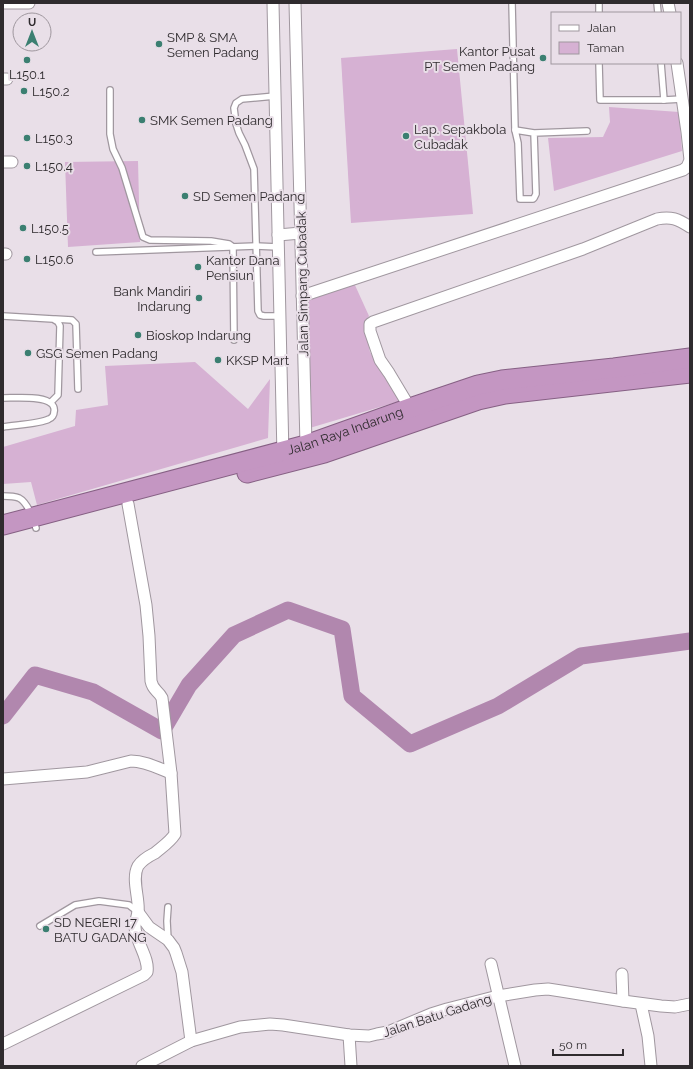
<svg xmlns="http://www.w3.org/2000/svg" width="693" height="1069" viewBox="0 0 693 1069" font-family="Raleway,sans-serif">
<rect width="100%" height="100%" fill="#e9dfe8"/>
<g fill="#d6b1d3">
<path d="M 457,49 L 473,214 L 351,223 L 341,58 Z"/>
<path d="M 609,107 L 679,112 L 682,151 L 554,191 L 548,138 L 603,137 L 610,122 Z"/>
<path d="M 138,161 L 140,242 L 68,247 L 65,162 Z"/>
<path d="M 354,283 L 369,316 L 364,324 L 370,352 L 382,373 L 400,401 L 303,430 L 301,300 Z"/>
<path d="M 195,362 L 248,409 L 270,379 L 268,438 L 37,505 L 31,482 L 3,484 L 3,447 L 75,426 L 76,410 L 108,405 L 105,366 Z"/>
</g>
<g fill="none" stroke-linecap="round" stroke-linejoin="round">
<path stroke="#b187ae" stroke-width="17" d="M 3,716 L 35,675 L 93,692 L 162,731 L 189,685 L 234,635 L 288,610 L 342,629 L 352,696 L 410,744 L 498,706 L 581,656 L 690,641"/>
<g stroke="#a0979f" stroke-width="8">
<g id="service">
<path d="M 512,3 L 515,130"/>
<path d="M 599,3 L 599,13"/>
<path d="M 657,3 L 658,13"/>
<path d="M 599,63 L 600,100 L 664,100 L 661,63"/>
<path d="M 110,90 L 110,134 L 113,149 L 122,168 L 143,237 L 150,240 L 211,241 L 229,244 L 233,247 L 234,340"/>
<path d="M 275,96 L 242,99 L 236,103 L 234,108 L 236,124 L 239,133 L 245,145 L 254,169 L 258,311 L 260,315 L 264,316 L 280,316"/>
<path d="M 664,100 L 682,99"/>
<path d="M 534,133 L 536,194 L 534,198 L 533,199 L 520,199 L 518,143 L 515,130 L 534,133 L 587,131"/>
<path d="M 96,252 L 256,246 L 278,247"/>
<path d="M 3,316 L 53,319 L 58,322 L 60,326 L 58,395 L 51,402"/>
<path d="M 55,319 L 72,320 L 76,324 L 78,389"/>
<path d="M 3,398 C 15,398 40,396 49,402 C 53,404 55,408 54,412 C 54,415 52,418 49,419 C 40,424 14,425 3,427"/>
<path d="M 3,496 C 8,496 14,496 19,498 C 27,502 34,519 36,528"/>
<path d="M 40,926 L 75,905 L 99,901 L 129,905 L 138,912"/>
<path d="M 168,940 L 167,921 L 168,907"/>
</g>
</g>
<g stroke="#a0979f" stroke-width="13">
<g id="minor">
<path d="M 3,3 L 29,3"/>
<path d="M 273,3 L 283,456"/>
<path d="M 295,3 L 306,445 L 304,449"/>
<path d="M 668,3 L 670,13"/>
<path d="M 3,79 L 7,79"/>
<path d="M 3,162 L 12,162"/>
<path d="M 278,235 L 301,233"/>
<path d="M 3,254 L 6,254"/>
<path d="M 302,296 L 683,170 L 687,167 L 690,160 L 687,132 L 677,63"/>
<path d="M 410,408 L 389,373 L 380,360 L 370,331 L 370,324 L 373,322 L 583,249 L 657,219 C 671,216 678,219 690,227"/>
<path d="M 3,779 L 87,772 L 131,761 C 145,761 158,768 171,773 L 162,698 C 158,690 153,691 151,681 L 149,636 L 146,605 L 128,504"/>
<path d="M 138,912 L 149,927 L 168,940 L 174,948 L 176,953 L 182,972 L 191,1041"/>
<path d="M 491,964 L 515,1066"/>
<path d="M 622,974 L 623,1001"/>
<path d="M 641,1004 L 648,1036 L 651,1066"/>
<path d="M 349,1035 L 351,1066"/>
<path d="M 3,1044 L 144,975 L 147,972 C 149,960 140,948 137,936 C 133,926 136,922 138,912 C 140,900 131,879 138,866 C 142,860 149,856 155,853 C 162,847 170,842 175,834 L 171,773"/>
<path d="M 142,1066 L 191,1041 L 240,1027 L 270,1024 L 283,1025 L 349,1035 L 369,1036 L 377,1034 L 388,1032 L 431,1014 L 447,1009 L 498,996 L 535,990 L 548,989 L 561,991 L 623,1001 L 661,1006 L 675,1007 L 690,1004"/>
</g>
</g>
<g stroke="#866084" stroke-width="21">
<g id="trunk">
<path d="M 247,473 L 324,453 L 478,400 L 505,394 L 690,373"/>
<path id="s1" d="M 3,525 L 306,445 L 410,408 L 478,385 L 502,380 L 614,368 L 690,358"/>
</g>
</g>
<use href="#service" stroke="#fff" stroke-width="5.5"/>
<use href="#minor" stroke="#fff" stroke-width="11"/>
<use href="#trunk" stroke="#c496c2" stroke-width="19"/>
</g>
<g fill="#3b7f71" stroke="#e9dfe8" stroke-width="1.5">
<circle cx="159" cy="44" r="4"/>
<circle cx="543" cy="58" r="4"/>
<circle cx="27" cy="60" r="4"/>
<circle cx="24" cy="91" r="4"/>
<circle cx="142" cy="120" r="4"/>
<circle cx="406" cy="136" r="4"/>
<circle cx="27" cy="138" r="4"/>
<circle cx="27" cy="166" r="4"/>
<circle cx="185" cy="196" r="4"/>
<circle cx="23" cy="228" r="4"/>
<circle cx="27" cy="259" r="4"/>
<circle cx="198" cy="267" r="4"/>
<circle cx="199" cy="298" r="4"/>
<circle cx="138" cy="335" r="4"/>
<circle cx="28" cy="353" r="4"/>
<circle cx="218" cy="360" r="4"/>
<circle cx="46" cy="929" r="4"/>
</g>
<g text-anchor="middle" stroke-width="4" stroke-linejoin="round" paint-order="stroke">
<g font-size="13" fill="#2f2b2e" stroke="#e9dfe8" text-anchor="start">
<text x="167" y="42">SMP &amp; SMA<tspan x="167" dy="15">Semen Padang</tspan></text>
<text x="535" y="56" text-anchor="end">Kantor Pusat<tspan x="535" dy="15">PT Semen Padang</tspan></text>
<text x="27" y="79" text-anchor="middle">L150.1</text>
<text x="32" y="96">L150.2</text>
<text x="150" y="125">SMK Semen Padang</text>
<text x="414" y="134">Lap. Sepakbola<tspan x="414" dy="15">Cubadak</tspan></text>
<text x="35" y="143">L150.3</text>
<text x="35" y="171">L150.4</text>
<text x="193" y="201">SD Semen Padang</text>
<text x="31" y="233">L150.5</text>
<text x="35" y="264">L150.6</text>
<text x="206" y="265">Kantor Dana<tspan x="206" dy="15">Pensiun</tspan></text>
<text x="191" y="296" text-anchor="end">Bank Mandiri<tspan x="191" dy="15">Indarung</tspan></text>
<text x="146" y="340">Bioskop Indarung</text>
<text x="36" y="358">GSG Semen Padang</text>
<text x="226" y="365">KKSP Mart</text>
<text x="54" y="927">SD NEGERI 17<tspan x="54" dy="15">BATU GADANG</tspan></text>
</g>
<g font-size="13" fill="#2f2b2e" stroke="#e9dfe8">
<text transform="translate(302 284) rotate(-91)" y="5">Jalan Simpang Cubadak</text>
<text dy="5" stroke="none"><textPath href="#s1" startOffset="355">Jalan Raya Indarung</textPath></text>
<text transform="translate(437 1015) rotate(-18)" y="5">Jalan Batu Gadang</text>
</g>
</g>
<rect width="693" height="1069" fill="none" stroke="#2f2b2e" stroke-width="8"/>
<rect x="551" y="12" width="130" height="52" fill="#e9dfe8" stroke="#9f979e"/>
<rect x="559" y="25" width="20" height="6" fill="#ffffff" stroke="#9f979e"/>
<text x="587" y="32" font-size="12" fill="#2f2b2e">Jalan</text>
<rect x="559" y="42" width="20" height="12" fill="#d6b1d3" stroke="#9f979e"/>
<text x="587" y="52" font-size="12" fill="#2f2b2e">Taman</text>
<g transform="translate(32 32)"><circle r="19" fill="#e9dfe8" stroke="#9f979e"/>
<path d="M0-3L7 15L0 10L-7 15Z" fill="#3b7f71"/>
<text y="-6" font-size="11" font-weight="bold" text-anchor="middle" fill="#2f2b2e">U</text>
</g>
<path d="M553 1049v6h70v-6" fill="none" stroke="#2f2b2e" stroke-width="2"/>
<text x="559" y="1049" font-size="12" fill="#2f2b2e" stroke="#e9dfe8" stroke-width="3" paint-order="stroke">50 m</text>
</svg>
